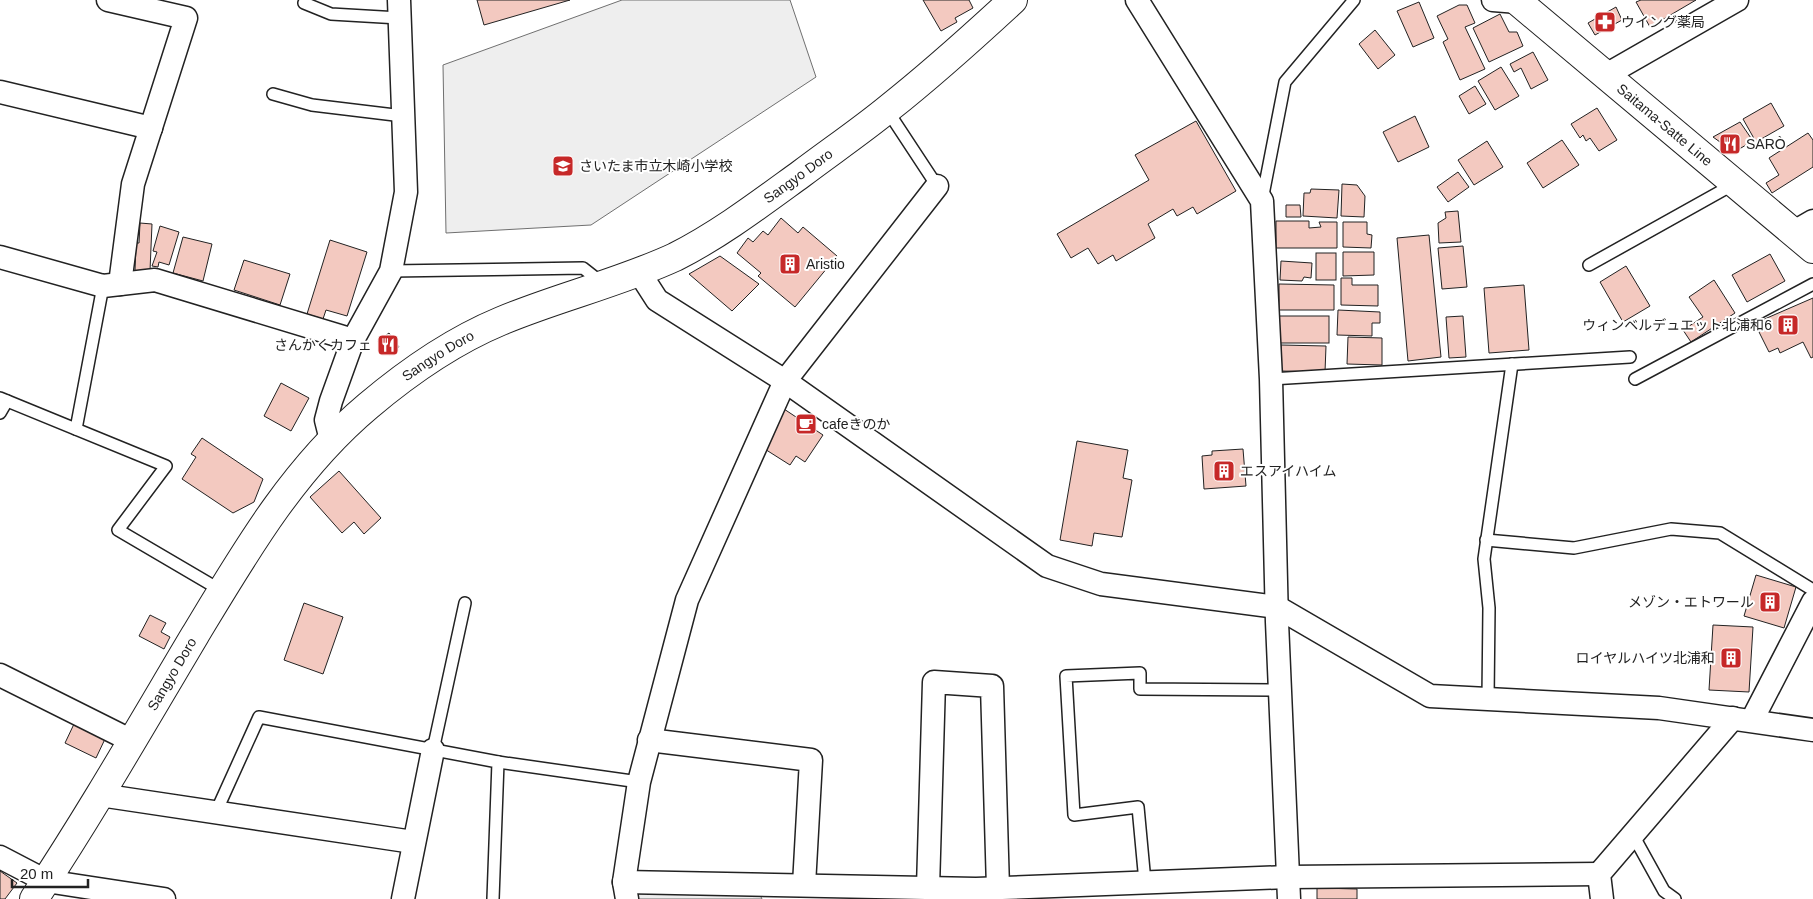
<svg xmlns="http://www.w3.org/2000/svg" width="1813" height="899" viewBox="0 0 1813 899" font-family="Helvetica,'Noto Sans JP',sans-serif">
<rect width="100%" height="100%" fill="#fff"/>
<g fill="#eee" stroke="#6f6f6f">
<path d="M 622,0 L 790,0 L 816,77 L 591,225 L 446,233 L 443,65 Z"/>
<path d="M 644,889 L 760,895 L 762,899 L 634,899 Z"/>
</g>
<g fill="#f3c9c0" stroke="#222">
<path d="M 477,0 L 570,0 L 484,25 Z"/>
<path d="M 923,0 L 969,0 L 973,8 L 955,18 L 957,22 L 941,31 Z"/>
<path d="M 1641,0 L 1696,0 L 1650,27 L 1636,2 Z"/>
<path d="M 1419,2 L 1434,38 L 1413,47 L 1397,11 Z"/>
<path d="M 1459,5 L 1467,5 L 1475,23 L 1465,27 L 1485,69 L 1460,80 L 1443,42 L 1448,39 L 1437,16 Z"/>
<path d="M 1616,7 L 1622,20 L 1595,35 L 1588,23 Z"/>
<path d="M 1500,14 L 1509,32 L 1517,32 L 1523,46 L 1489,62 L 1473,28 Z"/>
<path d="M 1375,30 L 1395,55 L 1378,69 L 1359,44 Z"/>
<path d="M 1533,52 L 1548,80 L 1531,89 L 1521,68 L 1514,72 L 1510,64 Z"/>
<path d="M 1501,67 L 1519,96 L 1495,110 L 1478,81 Z"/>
<path d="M 1475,86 L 1486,104 L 1469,114 L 1459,96 Z"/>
<path d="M 1771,103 L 1784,126 L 1756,142 L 1743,119 Z"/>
<path d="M 1597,108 L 1617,140 L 1599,151 L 1590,138 L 1586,141 L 1583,135 L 1580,138 L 1571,124 Z"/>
<path d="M 1415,116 L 1429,147 L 1398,162 L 1383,132 Z"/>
<path d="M 1196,121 L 1236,191 L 1197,214 L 1193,207 L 1177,216 L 1173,209 L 1148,224 L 1155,238 L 1116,261 L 1113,255 L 1098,264 L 1088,248 L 1071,258 L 1057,234 L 1149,180 L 1135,155 Z"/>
<path d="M 1740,122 L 1753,141 L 1734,152 L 1713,137 Z"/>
<path d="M 1808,133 L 1813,140 L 1813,167 L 1772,193 L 1766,183 L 1779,175 L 1769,158 Z"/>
<path d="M 1562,140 L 1579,165 L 1543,188 L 1527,163 Z"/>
<path d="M 1487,141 L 1503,167 L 1474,185 L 1458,160 Z"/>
<path d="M 1458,172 L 1469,187 L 1448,202 L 1437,187 Z"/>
<path d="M 1342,184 L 1357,185 L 1365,196 L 1364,217 L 1341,216 Z"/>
<path d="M 1311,189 L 1339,190 L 1337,218 L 1303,216 L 1304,193 L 1310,193 Z"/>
<path d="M 1286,205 L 1300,205 L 1301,217 L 1286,217 Z"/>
<path d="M 1458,211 L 1461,242 L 1439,243 L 1438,223 L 1446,218 L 1445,212 Z"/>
<path d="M 781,218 L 798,233 L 803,227 L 837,256 L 795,307 L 758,276 L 761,273 L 737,253 L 748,238 L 753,242 L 763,231 L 768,235 Z"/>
<path d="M 1276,221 L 1309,221 L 1309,228 L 1321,227 L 1319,222 L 1337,222 L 1337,248 L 1276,248 Z"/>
<path d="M 1343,222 L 1367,222 L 1367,234 L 1372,235 L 1371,248 L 1343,247 Z"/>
<path d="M 140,223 L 152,224 L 150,271 L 135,271 L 136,243 L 139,243 Z"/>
<path d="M 160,226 L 179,232 L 169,265 L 159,262 L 158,267 L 152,266 L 157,252 L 153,251 Z"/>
<path d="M 1429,235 L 1441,357 L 1408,361 L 1397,238 Z"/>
<path d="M 183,237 L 212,244 L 203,281 L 173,273 Z"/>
<path d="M 330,240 L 367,252 L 347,316 L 326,310 L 323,319 L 307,314 Z"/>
<path d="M 1463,246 L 1467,287 L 1442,289 L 1438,248 Z"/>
<path d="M 1343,252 L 1374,252 L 1374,275 L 1343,276 Z"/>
<rect x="1316" y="253" width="20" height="27"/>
<path d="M 1770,254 L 1785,281 L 1747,302 L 1732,275 Z"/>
<path d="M 720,256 L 759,284 L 732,311 L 689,274 Z"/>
<path d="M 244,260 L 290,274 L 280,305 L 234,290 Z"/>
<path d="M 1281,261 L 1312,263 L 1311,278 L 1304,277 L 1302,281 L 1280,280 Z"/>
<path d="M 1626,266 L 1650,306 L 1623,322 L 1600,282 Z"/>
<path d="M 1341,278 L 1352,278 L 1352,285 L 1378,285 L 1378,306 L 1341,305 Z"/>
<path d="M 1714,280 L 1735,313 L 1691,342 L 1683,330 L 1703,317 L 1689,297 Z"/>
<path d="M 1279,284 L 1334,285 L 1334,310 L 1279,310 Z"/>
<path d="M 1524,285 L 1529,350 L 1489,353 L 1484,288 Z"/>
<path d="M 1813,298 L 1813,357 L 1811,358 L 1803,342 L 1780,353 L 1778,348 L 1769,352 L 1759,332 L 1764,329 L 1760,321 Z"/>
<path d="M 1338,310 L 1380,312 L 1380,323 L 1372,323 L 1372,336 L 1337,335 Z"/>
<rect x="1278" y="316" width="51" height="27"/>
<path d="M 1463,316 L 1466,357 L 1449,358 L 1446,317 Z"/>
<path d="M 389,333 L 399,347 L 389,355 L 378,341 Z"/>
<path d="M 1348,337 L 1382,338 L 1382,365 L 1347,364 Z"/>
<path d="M 1281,345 L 1326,346 L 1325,372 L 1280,371 Z"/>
<path d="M 281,383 L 309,398 L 291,431 L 264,416 Z"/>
<path d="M 784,409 L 823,435 L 805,462 L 796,456 L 790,465 L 760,446 Z"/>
<path d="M 202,438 L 263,479 L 254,502 L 233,513 L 182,479 L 196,457 L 191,454 Z"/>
<path d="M 1077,441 L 1128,450 L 1123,478 L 1132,480 L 1122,537 L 1094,533 L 1092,546 L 1060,540 Z"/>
<path d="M 1243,449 L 1246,486 L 1204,489 L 1202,456 L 1212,455 L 1212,451 Z"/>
<path d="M 339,471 L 381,518 L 364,534 L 354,522 L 342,533 L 310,497 Z"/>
<path d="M 1756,575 L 1796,587 L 1784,628 L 1744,616 Z"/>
<path d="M 304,603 L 343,617 L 323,674 L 284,660 Z"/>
<path d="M 150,615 L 166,623 L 161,632 L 170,637 L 164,649 L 139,636 Z"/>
<path d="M 1713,625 L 1753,627 L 1749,692 L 1709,690 Z"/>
<path d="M 74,724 L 105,739 L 96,758 L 65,743 Z"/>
<path d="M 0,871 L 17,883 L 5,899 L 0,899 Z"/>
<path d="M 1317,888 L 1357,889 L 1357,899 L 1317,899 Z"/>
</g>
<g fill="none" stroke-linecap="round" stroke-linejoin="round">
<g stroke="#222" stroke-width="14">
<g id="lane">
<path d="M 304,3 L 331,14 L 399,18"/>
<path d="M 273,94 L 312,105 L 403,116"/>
<path d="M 887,110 L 937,186"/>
<path d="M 1262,200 L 1285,82 L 1354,0"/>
<path d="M 1589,265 L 1734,184"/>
<path d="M 391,271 L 583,268 L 602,283"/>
<path d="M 1271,379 L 1630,357"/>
<path d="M 1635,379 L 1813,284"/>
<path d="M 0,398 L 166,466 L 118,530 L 222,591"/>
<path d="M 0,413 L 7,401"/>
<path d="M 76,429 L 103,286"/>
<path d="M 1486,540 L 1574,548 L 1671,529 L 1720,533 L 1813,590"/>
<path d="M 1488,698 L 1489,608 L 1484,559 L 1512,364"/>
<path d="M 433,750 L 465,603"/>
<path d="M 498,762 L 639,782"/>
<path d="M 216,812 L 259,717 L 498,762 L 493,899"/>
<path d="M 1633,835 L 1664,891 L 1675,899"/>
<path d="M 1145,882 L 1138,807 L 1074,815 L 1066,676 L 1140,673 L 1140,689 L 1280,690"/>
</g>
</g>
<g stroke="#222" stroke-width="25">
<g id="street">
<path d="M 108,0 L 186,18 L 133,184 L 120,284"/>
<path d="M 1137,0 L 1262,201 L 1271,379 L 1277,622 L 1289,899"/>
<path d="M 1493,0 L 1518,2"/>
<path d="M 1606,75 L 1737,0"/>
<path d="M 0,92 L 151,128"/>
<path d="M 1794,232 L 1813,221"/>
<path d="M 0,257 L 103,286 L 155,280 L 353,340"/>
<path d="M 639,272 L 657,300 L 785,381 L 1047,566 L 1101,584 L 1277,607 L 1430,696 L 1659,708 L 1813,730"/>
<path d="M 331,440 L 326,420 L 331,401 L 353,340 L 391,271 L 406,192 L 399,0"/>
<path d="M 0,675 L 132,741"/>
<path d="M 1752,720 L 1813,602"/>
<path d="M 649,740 L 811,760 L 804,885"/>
<path d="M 100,795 L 413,842"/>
<path d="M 0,857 L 46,881 L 164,899"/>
<path d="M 624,882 L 976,889 L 1288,877 L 1599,874"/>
<path d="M 928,888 L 934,682 L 992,686 L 998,888"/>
<path d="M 403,899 L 433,750"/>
<path d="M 627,899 L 624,882 L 639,782 L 687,600 L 785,381 L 937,186"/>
<path d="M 1602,899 L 1599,874 L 1733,718"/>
</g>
</g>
<g stroke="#222" stroke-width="30">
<g id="primary">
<path id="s1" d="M 1516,0 L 1813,249"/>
<path id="s2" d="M 34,899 C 91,813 142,724 195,635 C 245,552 293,469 368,406 C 407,373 453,341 501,321 C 558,297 619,283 675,257 C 719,235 761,203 801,174 C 830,152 861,131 889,108 C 932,74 973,37 1013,0"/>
</g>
</g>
<use href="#lane" stroke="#fff" stroke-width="11"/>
<use href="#street" stroke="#fff" stroke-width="22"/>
<use href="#primary" stroke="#fff" stroke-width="28"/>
</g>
<defs>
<g id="pharmacy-square" transform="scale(1.125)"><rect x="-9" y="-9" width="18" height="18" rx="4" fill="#c62828" stroke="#fff"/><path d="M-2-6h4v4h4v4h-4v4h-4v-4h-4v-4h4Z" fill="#fff"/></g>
<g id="restaurant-square" transform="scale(1.125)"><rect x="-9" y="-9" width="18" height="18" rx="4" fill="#c62828" stroke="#fff"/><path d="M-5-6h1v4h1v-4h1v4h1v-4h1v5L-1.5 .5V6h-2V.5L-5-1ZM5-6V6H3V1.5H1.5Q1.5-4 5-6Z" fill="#fff"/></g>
<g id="school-square" transform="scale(1.125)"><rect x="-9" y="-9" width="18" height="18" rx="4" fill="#c62828" stroke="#fff"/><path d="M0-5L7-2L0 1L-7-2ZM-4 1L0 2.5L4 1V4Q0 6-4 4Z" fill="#fff"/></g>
<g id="building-square" transform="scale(1.125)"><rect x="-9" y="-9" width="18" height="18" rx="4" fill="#c62828" stroke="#fff"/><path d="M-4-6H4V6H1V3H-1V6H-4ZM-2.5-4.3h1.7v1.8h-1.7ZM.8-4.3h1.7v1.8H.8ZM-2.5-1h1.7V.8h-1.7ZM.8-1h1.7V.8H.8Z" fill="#fff"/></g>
<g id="cafe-square" transform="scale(1.125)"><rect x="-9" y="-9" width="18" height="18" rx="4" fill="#c62828" stroke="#fff"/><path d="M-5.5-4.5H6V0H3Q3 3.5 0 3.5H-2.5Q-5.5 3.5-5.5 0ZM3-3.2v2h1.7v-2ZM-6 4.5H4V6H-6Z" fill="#fff"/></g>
</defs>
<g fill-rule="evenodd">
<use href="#pharmacy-square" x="1605" y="22"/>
<use href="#restaurant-square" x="1730" y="144"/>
<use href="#school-square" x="563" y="166"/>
<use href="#building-square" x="790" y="264"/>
<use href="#building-square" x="1788" y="325"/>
<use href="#restaurant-square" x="388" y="345"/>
<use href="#cafe-square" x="806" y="424"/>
<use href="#building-square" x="1224" y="471"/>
<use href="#building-square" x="1770" y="602"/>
<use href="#building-square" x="1731" y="658"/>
</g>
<g text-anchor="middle" stroke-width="4" stroke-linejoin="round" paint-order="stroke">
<g font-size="14" fill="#222" stroke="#fff" text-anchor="start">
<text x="1621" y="27">ウイング薬局</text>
<text x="1746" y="149">SARÒ</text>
<text x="579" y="171">さいたま市立木崎小学校</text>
<text x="806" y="269">Aristio</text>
<text x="1772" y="330" text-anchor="end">ウィンベルデュエット北浦和6</text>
<text x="372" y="350" text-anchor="end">さんかくカフェ</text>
<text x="822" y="429">cafeきのか</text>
<text x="1240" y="476">エスアイハイム</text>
<text x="1754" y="607" text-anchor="end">メゾン・エトワール</text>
<text x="1715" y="663" text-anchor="end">ロイヤルハイツ北浦和</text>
</g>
<g font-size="14" fill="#222" stroke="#fff">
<text dy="5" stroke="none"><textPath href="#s1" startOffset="194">Saitama-Satte Line</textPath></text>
<text dy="5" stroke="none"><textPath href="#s2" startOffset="1089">Sangyo Doro</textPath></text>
<text dy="5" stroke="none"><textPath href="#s2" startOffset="684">Sangyo Doro</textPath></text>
<text dy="5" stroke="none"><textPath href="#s2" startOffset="264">Sangyo Doro</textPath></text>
</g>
</g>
<path d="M12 879v8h76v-8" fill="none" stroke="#222222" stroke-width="2.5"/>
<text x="20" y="879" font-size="15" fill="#222222" stroke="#ffffff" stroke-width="4" paint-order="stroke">20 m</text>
</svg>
